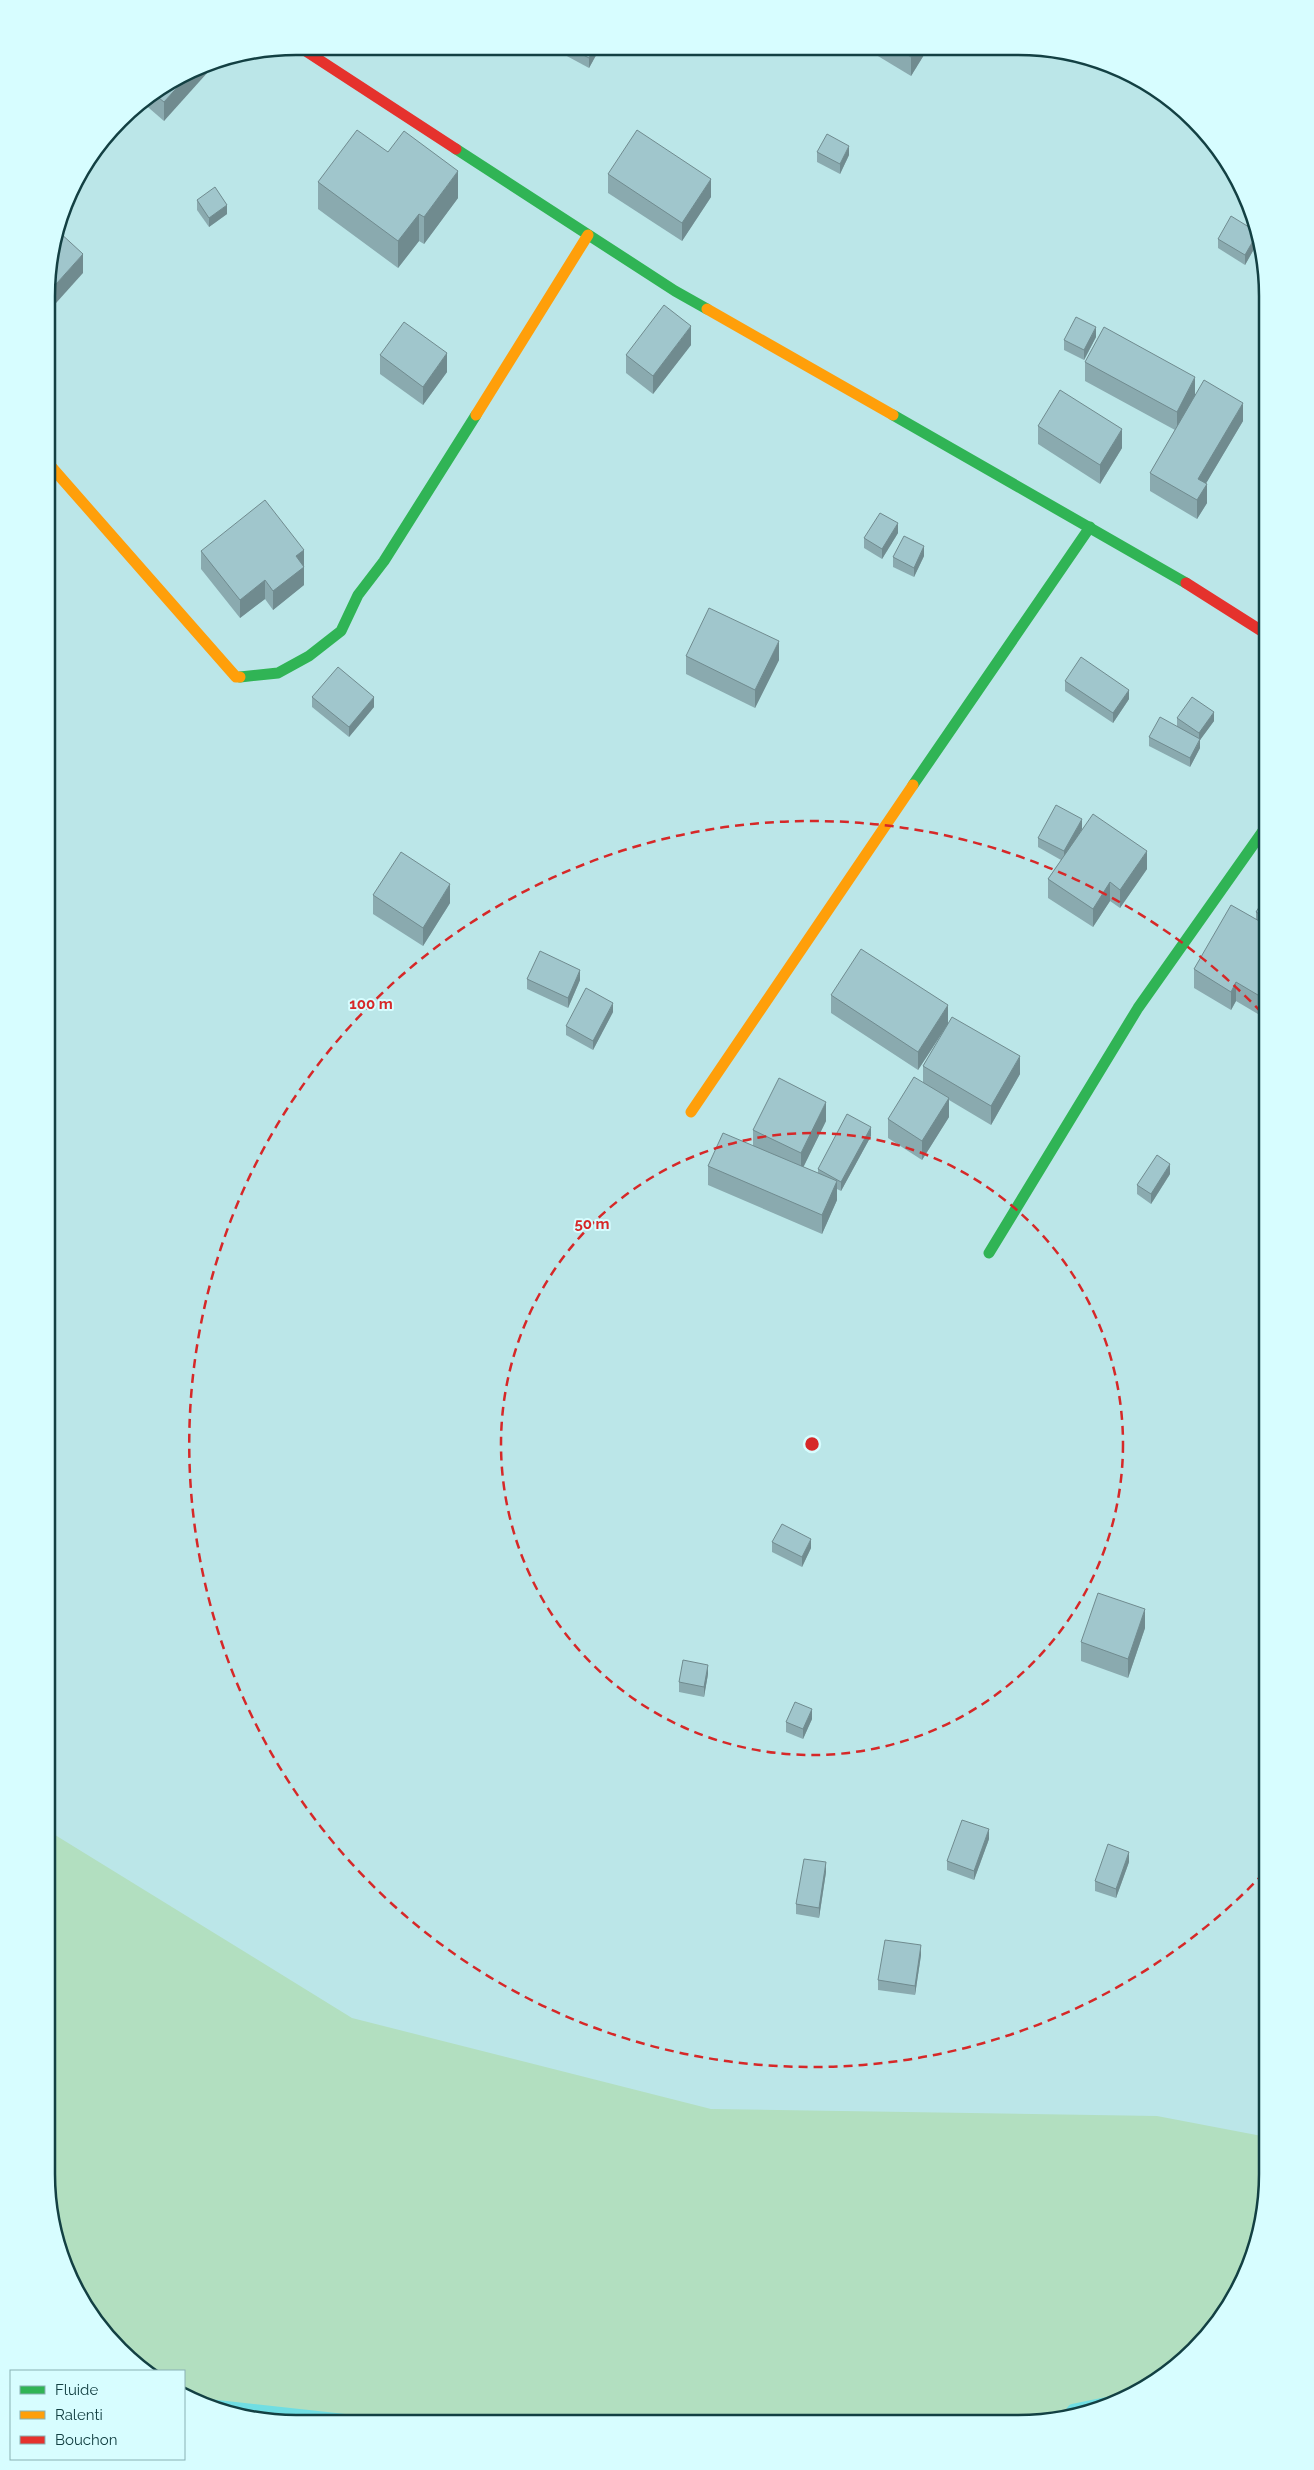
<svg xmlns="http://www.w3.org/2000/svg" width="1314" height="2470" viewBox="0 0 1314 2470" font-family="Raleway,sans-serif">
<rect width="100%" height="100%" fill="#bbe6e8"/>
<path fill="#b2dfc0" d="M 47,1830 L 352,2018 L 711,2109 L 1157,2116 L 1267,2137 L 1267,2191 L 1249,2269 L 1216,2326 L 1170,2372 L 1099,2410 L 1018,2424 L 263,2422 L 200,2405 L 184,2395 L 184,2371 L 143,2371 L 88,2313 L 60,2255 L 46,2174 Z"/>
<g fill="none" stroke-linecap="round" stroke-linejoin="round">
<g stroke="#70dee3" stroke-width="12">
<path d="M 199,2404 L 363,2422"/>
<path d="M 1069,2415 L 1073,2410 L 1117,2401"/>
</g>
<g stroke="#30b455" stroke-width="11">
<path d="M 456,149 L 675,291 L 707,309"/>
<path d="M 893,415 L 1186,583"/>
<path d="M 240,677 L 278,673 L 309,656 L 341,631 L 358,595 L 384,561 L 476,415"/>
<path d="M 913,785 L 1090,527"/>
<path d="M 989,1253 L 1138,1008 L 1268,824"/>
</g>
<g stroke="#ff9f0a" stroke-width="11">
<path d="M 707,309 L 893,415"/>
<path d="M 476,415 L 588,235"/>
<path d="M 48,463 L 236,677 L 240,677"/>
<path d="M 691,1112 L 913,785"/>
</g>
<g stroke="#e5322d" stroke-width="11">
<path d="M 298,46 L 456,149"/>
<path d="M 1186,583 L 1268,635"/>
</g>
</g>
<g fill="#8aaaaf">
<path d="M 552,48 L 600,48 L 589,68 Z"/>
<path d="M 868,50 L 927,50 L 911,76 Z"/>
<path d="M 201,65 L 164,121 L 142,102 Z"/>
<path d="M 388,152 L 458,198 L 424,244 L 419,241 L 398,268 L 318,209 L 318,182 Z"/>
<path d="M 817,152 L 849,155 L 840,174 L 817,162 Z"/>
<path d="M 608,174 L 711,197 L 682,241 L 608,193 Z"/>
<path d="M 197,200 L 227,214 L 209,227 L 197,210 Z"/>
<path d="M 1258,238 L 1258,242 L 1245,265 L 1218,248 L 1218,239 Z"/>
<path d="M 1096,337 L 1084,360 L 1064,350 L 1064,340 Z"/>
<path d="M 691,345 L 653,394 L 626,373 L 626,355 Z"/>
<path d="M 380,355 L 447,372 L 423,405 L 380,374 Z"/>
<path d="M 1085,362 L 1195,394 L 1243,421 L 1206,483 L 1207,503 L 1197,519 L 1150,491 L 1150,473 L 1175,430 L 1085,381 Z"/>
<path d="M 1038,426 L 1122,448 L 1100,484 L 1038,444 Z"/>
<path d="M 898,533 L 882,559 L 864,548 L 864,538 Z"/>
<path d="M 304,550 L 304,585 L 273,610 L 265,599 L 240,618 L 201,569 L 201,551 Z"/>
<path d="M 924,556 L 914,577 L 893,567 L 893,557 Z"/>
<path d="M 686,656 L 779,660 L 755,708 L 686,674 Z"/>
<path d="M 1065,681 L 1129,699 L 1113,723 L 1065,691 Z"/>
<path d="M 312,697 L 374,707 L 349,737 L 312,707 Z"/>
<path d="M 1177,718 L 1214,721 L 1200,740 L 1200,748 L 1190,767 L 1149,746 L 1149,737 L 1177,726 Z"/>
<path d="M 1082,829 L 1078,836 L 1147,869 L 1120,908 L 1110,901 L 1093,927 L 1048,898 L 1048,879 L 1061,860 L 1038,847 L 1038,838 Z"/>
<path d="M 1268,893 L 1268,1020 L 1236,1001 L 1231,1010 L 1194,988 L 1194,969 L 1256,920 L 1256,912 Z"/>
<path d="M 373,895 L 450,903 L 423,946 L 373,914 Z"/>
<path d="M 527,979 L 580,980 L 568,1008 L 527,989 Z"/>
<path d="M 831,995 L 948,1024 L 1020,1074 L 991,1125 L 949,1100 L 949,1117 L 922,1160 L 888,1138 L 888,1119 L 923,1082 L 923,1066 L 948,1024 L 918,1070 L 831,1013 Z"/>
<path d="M 613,1012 L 593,1050 L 566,1035 L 566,1026 Z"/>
<path d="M 826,1121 L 803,1167 L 818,1173 L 818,1169 L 871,1136 L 841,1191 L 837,1189 L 837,1200 L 822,1234 L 708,1185 L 708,1166 L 753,1146 L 753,1130 Z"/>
<path d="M 1170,1174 L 1151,1204 L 1137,1194 L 1137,1185 Z"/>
<path d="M 772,1542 L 811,1548 L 802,1567 L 772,1552 Z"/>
<path d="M 1145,1628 L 1128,1678 L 1081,1661 L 1081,1642 Z"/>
<path d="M 708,1674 L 704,1697 L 679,1692 L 679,1682 Z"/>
<path d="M 812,1719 L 803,1739 L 786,1732 L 786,1722 Z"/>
<path d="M 989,1839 L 974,1880 L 947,1870 L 947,1861 Z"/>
<path d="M 1129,1862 L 1116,1898 L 1095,1891 L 1095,1881 Z"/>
<path d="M 826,1872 L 819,1918 L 796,1914 L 796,1904 Z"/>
<path d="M 921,1955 L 915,1995 L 878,1990 L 878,1980 Z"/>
</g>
<g fill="#708b8f">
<path d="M 594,48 L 600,48 L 589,68 L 589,58 Z"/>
<path d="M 916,50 L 927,50 L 911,76 L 911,57 Z"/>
<path d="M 217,62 L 164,121 L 164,102 L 193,70 L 201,65 Z"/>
<path d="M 849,146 L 849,155 L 840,174 L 840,164 Z"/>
<path d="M 458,171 L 458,198 L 424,244 L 424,217 Z"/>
<path d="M 711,179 L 711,197 L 682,241 L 682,223 Z"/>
<path d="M 227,205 L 227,214 L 209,227 L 209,218 Z"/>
<path d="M 419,214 L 419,241 L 398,268 L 398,241 Z"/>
<path d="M 1257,234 L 1258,242 L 1245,265 L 1245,255 Z"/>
<path d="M 83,254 L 83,273 L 48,312 L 48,293 Z"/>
<path d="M 691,326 L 691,345 L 653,394 L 653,376 Z"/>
<path d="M 1096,327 L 1096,337 L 1084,360 L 1084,350 Z"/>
<path d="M 447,353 L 447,372 L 423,405 L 423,387 Z"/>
<path d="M 1195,377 L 1195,396 L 1177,431 L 1177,412 Z"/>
<path d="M 1243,403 L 1243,421 L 1198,497 L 1198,479 Z"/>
<path d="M 1122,429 L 1122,448 L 1100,484 L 1100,465 Z"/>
<path d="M 1207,484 L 1207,503 L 1197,519 L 1197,500 Z"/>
<path d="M 898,523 L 898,533 L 882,559 L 882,549 Z"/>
<path d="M 924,546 L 924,556 L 914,577 L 914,568 Z"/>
<path d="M 304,550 L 304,585 L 273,610 L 273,591 L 296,556 Z"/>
<path d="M 265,580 L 265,599 L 240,618 L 240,600 Z"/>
<path d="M 779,641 L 779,660 L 755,708 L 755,690 Z"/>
<path d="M 1129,690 L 1129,699 L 1113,723 L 1113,713 Z"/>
<path d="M 374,697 L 374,707 L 349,737 L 349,727 Z"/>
<path d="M 1214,712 L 1214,721 L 1200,740 L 1200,748 L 1190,767 L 1190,758 L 1199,742 L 1199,733 Z"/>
<path d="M 1082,819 L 1082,829 L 1064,861 L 1064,851 Z"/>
<path d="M 1147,851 L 1147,869 L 1120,908 L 1120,890 Z"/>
<path d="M 1110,882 L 1110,901 L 1093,927 L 1093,909 Z"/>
<path d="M 450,884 L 450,903 L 423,946 L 423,928 Z"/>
<path d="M 580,970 L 580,980 L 568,1008 L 568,998 Z"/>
<path d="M 1236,982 L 1236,1001 L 1231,1010 L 1231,992 Z"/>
<path d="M 613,1003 L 613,1012 L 593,1050 L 593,1041 Z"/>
<path d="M 948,1005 L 948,1024 L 918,1070 L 918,1052 Z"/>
<path d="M 1020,1056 L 1020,1074 L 991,1125 L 991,1106 Z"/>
<path d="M 949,1098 L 949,1117 L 922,1160 L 922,1141 Z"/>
<path d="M 826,1102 L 826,1121 L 801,1172 L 801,1153 Z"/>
<path d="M 871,1127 L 871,1136 L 841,1191 L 841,1182 Z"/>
<path d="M 1170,1164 L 1170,1174 L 1151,1204 L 1151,1194 Z"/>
<path d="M 837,1181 L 837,1200 L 822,1234 L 822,1215 Z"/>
<path d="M 811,1539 L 811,1548 L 802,1567 L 802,1557 Z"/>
<path d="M 1145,1609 L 1145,1628 L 1128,1678 L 1128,1659 Z"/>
<path d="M 708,1665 L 708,1674 L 704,1697 L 704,1687 Z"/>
<path d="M 812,1709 L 812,1719 L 803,1739 L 803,1729 Z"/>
<path d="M 989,1829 L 989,1839 L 974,1880 L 974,1871 Z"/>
<path d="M 1129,1852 L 1129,1862 L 1116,1898 L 1116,1889 Z"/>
<path d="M 826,1862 L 826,1872 L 819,1918 L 819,1908 Z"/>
<path d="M 921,1945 L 921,1955 L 915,1995 L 915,1986 Z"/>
</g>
<g fill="#a0c6cc" stroke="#708b8f">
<path d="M 570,48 L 594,48 L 589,58 Z"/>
<path d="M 899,50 L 916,50 L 911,57 Z"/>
<path d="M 193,70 L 164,102 L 154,94 Z"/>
<path d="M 357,130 L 388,152 L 404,131 L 458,171 L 424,217 L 419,214 L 398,241 L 318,182 Z"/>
<path d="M 637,130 L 711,179 L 682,223 L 608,174 Z"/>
<path d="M 827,134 L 849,146 L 840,164 L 817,152 Z"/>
<path d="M 215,187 L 227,205 L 209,218 L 197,200 Z"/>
<path d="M 1231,216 L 1257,232 L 1257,234 L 1245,255 L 1218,239 Z"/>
<path d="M 58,231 L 83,254 L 48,293 L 48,264 Z"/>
<path d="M 664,305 L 691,326 L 653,376 L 626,355 Z"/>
<path d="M 1076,317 L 1096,327 L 1084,350 L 1064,340 Z"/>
<path d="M 404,322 L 447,353 L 423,387 L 380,355 Z"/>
<path d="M 1104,327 L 1195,377 L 1177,412 L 1085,362 Z"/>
<path d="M 1204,380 L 1243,403 L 1198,479 L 1207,484 L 1197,500 L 1150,473 Z"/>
<path d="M 1060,390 L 1122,429 L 1100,465 L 1038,426 Z"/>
<path d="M 265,500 L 304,550 L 296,556 L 304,567 L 273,591 L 265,580 L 240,600 L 201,551 Z"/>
<path d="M 880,513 L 898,523 L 882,549 L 864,538 Z"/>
<path d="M 904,536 L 924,546 L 914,568 L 893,557 Z"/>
<path d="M 709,608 L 779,641 L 755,690 L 686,656 Z"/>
<path d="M 1081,657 L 1129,690 L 1113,713 L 1065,681 Z"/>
<path d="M 338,667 L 374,697 L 349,727 L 312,697 Z"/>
<path d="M 1192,697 L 1214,712 L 1199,733 L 1177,718 Z"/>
<path d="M 1160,717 L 1200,739 L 1190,758 L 1149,737 Z"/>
<path d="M 1056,805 L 1082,819 L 1064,851 L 1038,838 Z"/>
<path d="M 1093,814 L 1147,851 L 1120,890 L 1110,882 L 1093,909 L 1048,879 Z"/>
<path d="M 401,852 L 450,884 L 423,928 L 373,895 Z"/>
<path d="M 1268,893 L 1268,919 L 1256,912 Z"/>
<path d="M 1231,905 L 1268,926 L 1268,1001 L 1236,982 L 1231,992 L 1194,969 Z"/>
<path d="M 861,949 L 948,1005 L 918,1052 L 831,995 Z"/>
<path d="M 540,951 L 580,970 L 568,998 L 527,979 Z"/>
<path d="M 586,988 L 613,1003 L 593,1041 L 566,1026 Z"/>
<path d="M 952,1017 L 1020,1056 L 991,1106 L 923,1066 Z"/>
<path d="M 914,1077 L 949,1098 L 922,1141 L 888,1119 Z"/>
<path d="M 779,1078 L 826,1102 L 801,1153 L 753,1130 Z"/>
<path d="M 847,1114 L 871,1127 L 841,1182 L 818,1169 Z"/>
<path d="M 723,1133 L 837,1181 L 822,1215 L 708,1166 Z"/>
<path d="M 1157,1155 L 1170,1164 L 1151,1194 L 1137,1185 Z"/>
<path d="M 782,1524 L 811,1539 L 802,1557 L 772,1542 Z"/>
<path d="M 1098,1593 L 1145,1609 L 1128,1659 L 1081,1642 Z"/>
<path d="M 683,1660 L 708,1665 L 704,1687 L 679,1682 Z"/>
<path d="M 795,1702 L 812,1709 L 803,1729 L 786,1722 Z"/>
<path d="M 962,1820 L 989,1829 L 974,1871 L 947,1861 Z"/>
<path d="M 1108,1844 L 1129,1852 L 1116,1889 L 1095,1881 Z"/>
<path d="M 804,1859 L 826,1862 L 819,1908 L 796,1904 Z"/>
<path d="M 885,1940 L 921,1945 L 915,1986 L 878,1980 Z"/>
</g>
<g fill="none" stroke="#d62828" stroke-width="2.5" stroke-dasharray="9 6">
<circle cx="812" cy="1444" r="311"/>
<path d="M1264 1873A623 623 0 1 1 1264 1015"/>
</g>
<path d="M0 0H1314V2470H0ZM296 55H1018A241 241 0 0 1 1259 296V2174A241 241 0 0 1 1018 2415H296A241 241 0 0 1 55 2174V296A241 241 0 0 1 296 55Z" fill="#d7fdff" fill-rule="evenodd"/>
<path fill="none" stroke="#134043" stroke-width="2.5" d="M296 55H1018A241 241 0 0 1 1259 296V2174A241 241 0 0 1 1018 2415H296A241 241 0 0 1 55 2174V296A241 241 0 0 1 296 55Z"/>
<circle cx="812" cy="1444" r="8" fill="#d62828" stroke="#d7fdff" stroke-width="2.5"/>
<g font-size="15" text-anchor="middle" font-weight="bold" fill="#d62828" stroke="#d7fdff" stroke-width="4" stroke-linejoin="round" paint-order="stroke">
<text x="371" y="1009">100 m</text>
<text x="592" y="1229">50 m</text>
</g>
<rect x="10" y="2370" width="175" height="90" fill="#d7fdff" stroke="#89b1b4"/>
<rect x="20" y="2386" width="25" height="8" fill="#30b455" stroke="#89b1b4"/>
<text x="55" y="2395" font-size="15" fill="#134043">Fluide</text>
<rect x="20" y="2411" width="25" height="8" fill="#ff9f0a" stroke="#89b1b4"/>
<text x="55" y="2420" font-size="15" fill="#134043">Ralenti</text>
<rect x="20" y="2436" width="25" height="8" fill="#e5322d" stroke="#89b1b4"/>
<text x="55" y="2445" font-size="15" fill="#134043">Bouchon</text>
</svg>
